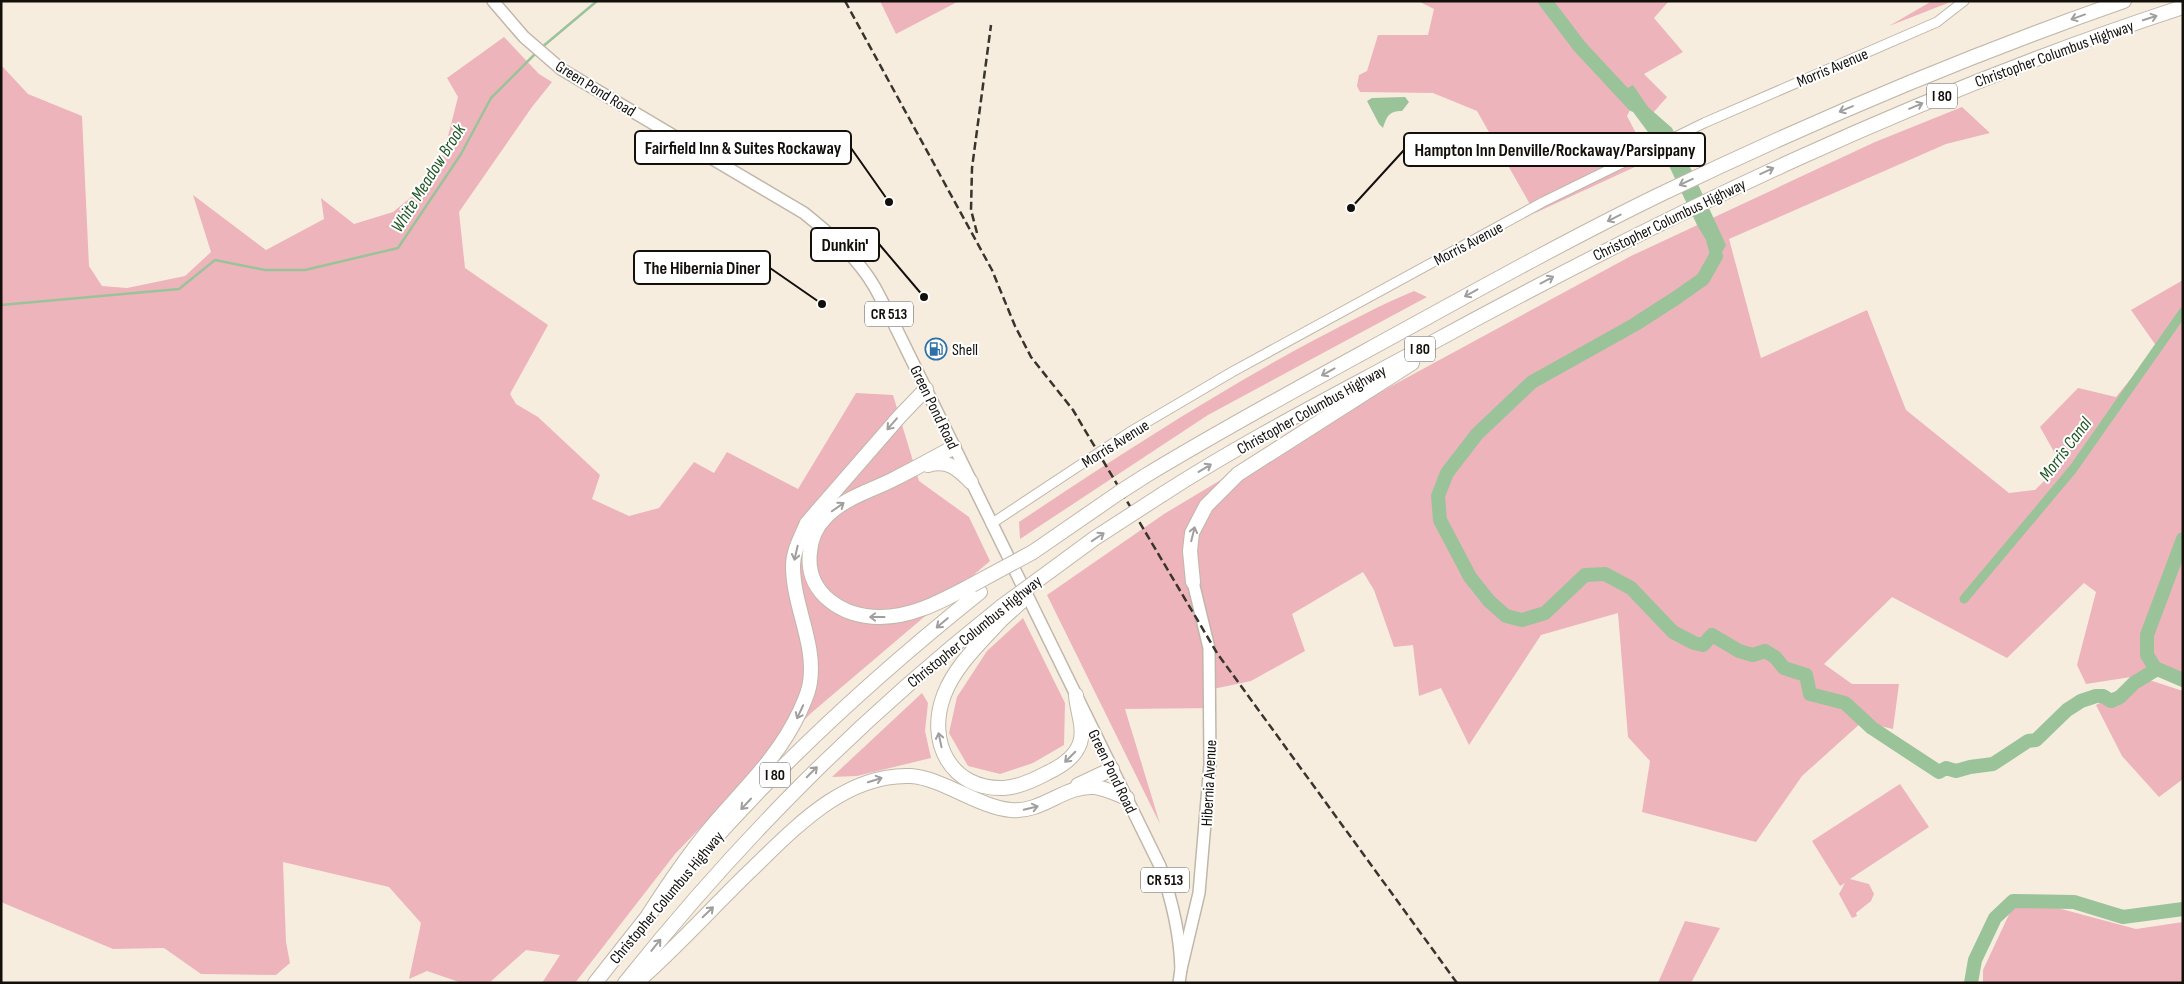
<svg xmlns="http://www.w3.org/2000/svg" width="2184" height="984" viewBox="0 0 2184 984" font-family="'Sofia Sans Condensed',sans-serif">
<rect width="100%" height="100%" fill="#f7eddf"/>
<g fill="#eeb4bb">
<path d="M 880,1 L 959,1 L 896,34 Z"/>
<path d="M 1418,1 L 1669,1 L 1654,18 L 1683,52 L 1644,74 L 1667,97 L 1652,114 L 1635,100 L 1627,116 L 1650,160 L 1535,213 L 1477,111 L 1433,93 L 1360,92 L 1357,86 L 1359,75 L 1367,71 L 1378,35 L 1428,35 L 1434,9 Z"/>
<path d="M 1932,1 L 1953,1 L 1889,26 Z"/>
<path d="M 504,37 L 539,74 L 552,82 L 532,107 L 459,212 L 465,268 L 548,325 L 510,394 L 516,404 L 538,417 L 600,475 L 592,499 L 629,516 L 659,508 L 694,462 L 714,473 L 727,452 L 798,489 L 856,393 L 893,395 L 919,481 L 969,517 L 990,561 L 810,714 L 675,854 L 575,983 L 542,983 L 560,955 L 526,950 L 489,983 L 462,983 L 427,971 L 409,979 L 421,923 L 389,887 L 283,862 L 286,942 L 290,963 L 276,975 L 201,974 L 164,948 L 113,949 L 1,902 L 1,65 L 28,94 L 82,116 L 89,266 L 102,286 L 127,288 L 185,276 L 211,252 L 193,195 L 266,250 L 324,219 L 321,198 L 354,224 L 393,212 L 430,182 L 445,148 L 458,97 L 447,78 Z"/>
<path d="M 1962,107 L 1990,133 L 1946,144 L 1729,239 L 1761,358 L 1867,310 L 1906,410 L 2009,493 L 2035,490 L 2061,464 L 2040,427 L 2078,388 L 2116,397 L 2157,347 L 2131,310 L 2183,280 L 2183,677 L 2131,677 L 2086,684 L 2077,665 L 2096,592 L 2084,583 L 2007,658 L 1892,597 L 1824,664 L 1852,684 L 1899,684 L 1893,729 L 1862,722 L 1802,776 L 1756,842 L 1642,812 L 1650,761 L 1628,737 L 1618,613 L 1541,635 L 1469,745 L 1441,688 L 1419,696 L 1413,645 L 1394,647 L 1374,590 L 1363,572 L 1292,614 L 1305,651 L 1251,681 L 1213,689 L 1214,708 L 1125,709 L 1160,824 L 1047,595 L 1164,514 L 1244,466 L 1631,256 L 1875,142 Z"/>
<path d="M 1414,291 L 1427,297 L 1208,415 L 1020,539 L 1019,522 C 1116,457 1213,394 1316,339 C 1349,322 1380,305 1414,291 Z"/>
<path d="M 1023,618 L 1065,703 L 1064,745 L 1033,763 L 1000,774 L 968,766 L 949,733 L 957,697 L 987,651 Z"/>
<path d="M 2146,679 L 2183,691 L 2183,779 L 2159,797 L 2122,756 L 2096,705 Z"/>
<path d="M 922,693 L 928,703 L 925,731 L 931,758 L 857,776 L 832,777 Z"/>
<path d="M 1900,784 L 1929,827 L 1850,879 L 1869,884 L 1874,894 L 1871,901 L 1856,913 L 1857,916 L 1852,918 L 1839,894 L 1845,883 L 1840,886 L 1812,841 Z"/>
<path d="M 2039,903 L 2136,929 L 2183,922 L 2183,983 L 1983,983 L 1983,970 L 2012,908 Z"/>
<path d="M 1685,921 L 1720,928 L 1691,983 L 1658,983 Z"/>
</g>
<g fill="#9ac39a">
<path d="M 1633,85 L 1648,107 L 1672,128 L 1726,245 L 1710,273 L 1701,268 L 1710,255 L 1706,240 L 1697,225 L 1662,151 L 1619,93 Z"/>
<path d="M 1405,97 L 1409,102 L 1402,111 C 1389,111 1387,116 1383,128 L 1379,124 L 1367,101 L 1372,98 Z"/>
</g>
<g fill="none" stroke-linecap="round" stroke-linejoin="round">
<g stroke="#9ac39a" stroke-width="2.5">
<path d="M 541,48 L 597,1"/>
<path d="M 1,305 L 179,289 L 215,260 L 265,270 L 305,270 L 398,248 L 461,154 L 491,98 L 537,52"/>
</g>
<path stroke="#9ac39a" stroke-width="9" d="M 1964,599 L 2073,469 L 2183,312"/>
<g stroke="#9ac39a" stroke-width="14">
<path d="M 1545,1 L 1580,47 L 1634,105"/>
<path d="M 1716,256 L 1703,279 L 1676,298 L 1634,325 L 1532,382 L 1477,434 L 1447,473 L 1438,496 L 1440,520 L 1470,577 L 1489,601 L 1506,616 L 1522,620 L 1545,613 L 1585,575 L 1605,574 L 1631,588 L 1673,632 L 1694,643 L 1703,645 L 1712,635 L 1739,651 L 1753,655 L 1765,651 L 1775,657 L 1784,668 L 1806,675 L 1810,694 L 1845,703 L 1872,728 L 1939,772 L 1946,768 L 1956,771 L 1970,767 L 1993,764 L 2028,741 L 2036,740 L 2067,710 L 2081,701 L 2096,696 L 2103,696 L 2111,701 L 2120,697 L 2134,683 L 2157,669"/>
<path d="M 2183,539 L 2147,635 L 2147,655 L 2155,668 L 2183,680"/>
<path d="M 1971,983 L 1975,960 L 1995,918 L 2013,901 L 2074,902 L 2123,917 L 2183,909"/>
</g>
<g stroke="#c0b7a9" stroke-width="11">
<path id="tertiary" d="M 991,524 L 1130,432 L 1232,372 L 1543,202 L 1704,123 L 1937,22 L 1964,1"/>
</g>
<g stroke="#c0b7a9" stroke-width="14">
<g id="primary">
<path d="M 493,1 L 524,37 L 561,69 L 804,213 C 830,234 857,257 874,286 C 881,298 887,312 894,324 L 1160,866 C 1172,900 1180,932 1181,969"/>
<path d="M 1179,983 L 1181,969 L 1199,893 L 1210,764 L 1209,648 L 1193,582"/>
</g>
</g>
<g stroke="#c0b7a9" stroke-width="16">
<g id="motorway">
<path d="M 954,447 C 934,458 914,469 894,479 C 871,491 843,498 825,518 C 816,527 811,539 810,552 C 805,593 842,617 880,617 C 914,617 943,600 972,585"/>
<path d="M 928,465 C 948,459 958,469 971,482"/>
<path d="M 1145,476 C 1234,422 1326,373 1417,323 C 1497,279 1577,235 1659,195 C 1811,122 1966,56 2124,1"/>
<path d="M 1163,494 C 1248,439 1338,394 1426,346 C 1671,212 1917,94 2183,7"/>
<path d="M 1033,552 L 1120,492"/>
<path d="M 1193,582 L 1190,551 L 1192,533 L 1206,506 L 1238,474 L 1412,363"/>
<path d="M 1001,620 C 980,643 955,666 944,695 C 926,742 951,790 1004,788 C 1019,787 1034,780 1047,773 C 1060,767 1075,758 1080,743 C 1085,728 1077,711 1076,695"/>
<path d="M 1078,785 L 1112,769"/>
<path d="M 702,853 C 786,757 880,672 980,592"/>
<path d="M 649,914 C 669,883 689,853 713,825 C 746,786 778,758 800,711 C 804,702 809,692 810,682 C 816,643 793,606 793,566 C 793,551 801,537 807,523 L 900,416 L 926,389"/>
<path d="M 595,983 L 655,907"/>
<path d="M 625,983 C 739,840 859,720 1001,607"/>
<path d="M 636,983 C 674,950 710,910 747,874 C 792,831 843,773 911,776 C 942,778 978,807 1011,810 C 1042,813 1064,785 1094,787 C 1106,788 1116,794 1127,798"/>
</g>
</g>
<use href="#tertiary" stroke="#fff" stroke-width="9"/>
<use href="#primary" stroke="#fff" stroke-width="11"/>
<use href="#motorway" stroke="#fff" stroke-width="14"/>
<g stroke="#38342e" stroke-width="2.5" stroke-dasharray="8 4" stroke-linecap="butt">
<path d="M 845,1 L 992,270 L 1015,326 L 1031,357 L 1073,410 L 1217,653 L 1457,983"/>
<path d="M 977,233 L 971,210 L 972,168 L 991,25"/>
</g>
<g stroke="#c0b7a9" stroke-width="16" stroke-linecap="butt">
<g id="motorway-bridge">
<path d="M 1120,492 L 1145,476"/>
<path d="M 972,585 L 1033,552"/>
<path d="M 1001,607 L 1095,538 L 1163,494"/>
<path d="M 1001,620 L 1021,602"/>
</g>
</g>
<use href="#motorway-bridge" stroke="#fff" stroke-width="14"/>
</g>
<defs><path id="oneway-shaft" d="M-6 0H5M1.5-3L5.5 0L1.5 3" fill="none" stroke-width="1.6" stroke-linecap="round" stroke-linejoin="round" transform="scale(1.25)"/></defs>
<g stroke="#a19f9e">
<use href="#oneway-shaft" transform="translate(2078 17) rotate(160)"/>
<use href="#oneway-shaft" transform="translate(2150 18) rotate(-18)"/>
<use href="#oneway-shaft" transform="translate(1916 106) rotate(-23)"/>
<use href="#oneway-shaft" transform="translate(1846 109) rotate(157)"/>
<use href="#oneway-shaft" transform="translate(1767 171) rotate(-25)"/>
<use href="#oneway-shaft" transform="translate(1686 182) rotate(155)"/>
<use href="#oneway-shaft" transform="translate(1614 218) rotate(153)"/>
<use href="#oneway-shaft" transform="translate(1547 280) rotate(-28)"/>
<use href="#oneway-shaft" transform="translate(1471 293) rotate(151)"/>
<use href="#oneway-shaft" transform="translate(1328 372) rotate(151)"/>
<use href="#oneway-shaft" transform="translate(892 424) rotate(131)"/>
<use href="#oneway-shaft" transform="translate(1205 468) rotate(-31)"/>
<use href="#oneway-shaft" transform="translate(838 507) rotate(-35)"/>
<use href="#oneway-shaft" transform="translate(1193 534) rotate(-76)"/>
<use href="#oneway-shaft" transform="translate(1098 537) rotate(-34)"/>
<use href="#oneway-shaft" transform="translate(796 553) rotate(103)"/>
<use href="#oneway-shaft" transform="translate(877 617) rotate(180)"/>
<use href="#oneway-shaft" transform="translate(942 623) rotate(140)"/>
<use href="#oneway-shaft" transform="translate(800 712) rotate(115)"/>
<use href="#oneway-shaft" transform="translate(940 740) rotate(-102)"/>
<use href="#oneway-shaft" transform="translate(1070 757) rotate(135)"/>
<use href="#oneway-shaft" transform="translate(812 772) rotate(-45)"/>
<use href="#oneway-shaft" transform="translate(875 780) rotate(-17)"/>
<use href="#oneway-shaft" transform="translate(746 804) rotate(133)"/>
<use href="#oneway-shaft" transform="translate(1031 808) rotate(-14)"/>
<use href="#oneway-shaft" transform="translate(708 912) rotate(-44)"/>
<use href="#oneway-shaft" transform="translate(656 945) rotate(-51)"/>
</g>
<defs>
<g id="fuel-ring" transform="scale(1.125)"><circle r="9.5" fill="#fff" stroke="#2d71a7" stroke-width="1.5"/><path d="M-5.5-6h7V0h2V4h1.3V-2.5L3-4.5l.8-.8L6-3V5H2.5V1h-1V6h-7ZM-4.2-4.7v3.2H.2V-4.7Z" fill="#2d71a7"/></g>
</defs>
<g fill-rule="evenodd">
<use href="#fuel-ring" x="936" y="349"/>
</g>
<g text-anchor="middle" stroke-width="4" stroke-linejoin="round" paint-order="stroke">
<g fill="#fff" stroke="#5a5855" stroke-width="1">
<rect x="1927" y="83.5" width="30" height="25" rx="4"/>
<rect x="865" y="301.5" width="48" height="25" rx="4"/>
<rect x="1405" y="336.5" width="30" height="25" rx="4"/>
<rect x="760" y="762.5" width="30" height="25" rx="4"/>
<rect x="1141" y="867.5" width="48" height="25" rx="4"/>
</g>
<g font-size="15" font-weight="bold" fill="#13100c">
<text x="1942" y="101">I 80</text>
<text x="889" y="319">CR 513</text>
<text x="1420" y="354">I 80</text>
<text x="775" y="780">I 80</text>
<text x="1165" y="885">CR 513</text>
</g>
<g font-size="16" fill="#13100c" stroke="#fff">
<text transform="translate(2054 53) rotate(-20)" y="6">Christopher Columbus Highway</text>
<text transform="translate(1832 67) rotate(-23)" y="6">Morris Avenue</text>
<text transform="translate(596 88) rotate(32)" y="6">Green Pond Road</text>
<text transform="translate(1669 219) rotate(-26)" y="6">Christopher Columbus Highway</text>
<text transform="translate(1468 243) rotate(-28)" y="6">Morris Avenue</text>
<text transform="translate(935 407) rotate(64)" y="6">Green Pond Road</text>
<text transform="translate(1311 409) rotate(-29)" y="6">Christopher Columbus Highway</text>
<text transform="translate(1115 443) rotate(-32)" y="6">Morris Avenue</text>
<text transform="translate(974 631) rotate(-39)" y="6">Christopher Columbus Highway</text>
<text transform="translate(1113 771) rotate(64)" y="6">Green Pond Road</text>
<text transform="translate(1208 783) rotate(-87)" y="6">Hibernia Avenue</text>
<text transform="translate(666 897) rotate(-50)" y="6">Christopher Columbus Highway</text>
</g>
<g font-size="16" fill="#13100c" stroke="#fff" text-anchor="start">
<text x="952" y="355">Shell</text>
</g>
<g font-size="18" font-style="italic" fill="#1f5824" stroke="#fff">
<text transform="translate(428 178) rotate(-58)" y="6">White Meadow Brook</text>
<text transform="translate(2065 449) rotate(-53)" y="6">Morris Canal</text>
</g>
</g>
<path fill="none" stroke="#13100c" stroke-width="2" d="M889 202L851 148M1351 208L1404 150M924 297L879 244M822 304L770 268"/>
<g fill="#13100c" stroke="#fff" stroke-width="2">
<circle cx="889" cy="202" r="5"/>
<circle cx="1351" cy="208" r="5"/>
<circle cx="924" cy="297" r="5"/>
<circle cx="822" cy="304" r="5"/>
</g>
<g fill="#fff" stroke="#13100c" stroke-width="2">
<rect x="635" y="131" width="216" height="33" rx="5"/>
<rect x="1404" y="133" width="301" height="33" rx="5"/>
<rect x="811" y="228" width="68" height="33" rx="5"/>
<rect x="634" y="251" width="136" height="33" rx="5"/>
</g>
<g font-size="18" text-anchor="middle" font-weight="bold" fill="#13100c">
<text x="743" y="154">Fairfield Inn &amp; Suites Rockaway</text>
<text x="1555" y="156">Hampton Inn Denville/Rockaway/Parsippany</text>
<text x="845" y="251">Dunkin'</text>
<text x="702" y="274">The Hibernia Diner</text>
</g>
<rect width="2184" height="984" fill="none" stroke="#13100c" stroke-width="5"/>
</svg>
